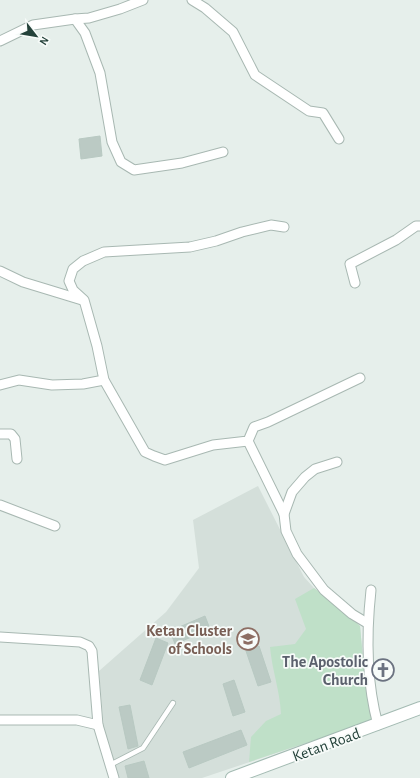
<svg xmlns="http://www.w3.org/2000/svg" width="420" height="778" viewBox="0 0 420 778" font-family="'Alegreya Sans',sans-serif">
<rect width="100%" height="100%" fill="#e6efeb"/>
<path fill="#d4dfda" d="M 258,486 L 304,577 L 314,588 L 337,605 L 360,626 L 365,681 L 372,721 L 202,778 L 119,778 L 104,729 L 99,671 L 166,612 L 199,568 L 193,520 Z"/>
<path fill="#bfe0c8" d="M 314,588 L 337,605 L 360,626 L 365,681 L 372,721 L 249,762 L 251,737 L 266,721 L 281,714 C 280,691 272,670 270,647 L 295,644 L 306,629 L 295,599 Z"/>
<g fill="#bbcac4" stroke="#b8c9c2">
<path d="M 100,136 L 102,156 L 81,159 L 79,139 Z"/>
<path d="M 205,616 L 210,629 L 175,644 L 170,631 Z"/>
<path d="M 156,638 L 168,643 L 152,685 L 140,680 Z"/>
<path d="M 259,646 L 271,682 L 258,686 L 246,651 Z"/>
<path d="M 234,680 L 245,712 L 233,716 L 223,684 Z"/>
<path d="M 130,705 L 138,746 L 128,749 L 119,707 Z"/>
<path d="M 241,730 L 247,745 L 189,768 L 183,752 Z"/>
<path d="M 144,761 L 149,778 L 128,778 L 125,766 Z"/>
</g>
<g fill="none" stroke-linecap="round" stroke-linejoin="round">
<g stroke="#a8b8b2" stroke-width="6">
<path id="lane" d="M 110,765 L 143,748 L 173,703"/>
</g>
<g stroke="#a8b8b2" stroke-width="11">
<g id="street">
<path d="M 192,0 L 205,8 L 233,32 L 255,75 L 309,111 L 323,113 L 339,139"/>
<path d="M 75,19 L 85,33 L 100,73 L 112,142 L 121,162 L 134,170 L 182,163 L 223,152"/>
<path d="M 0,41 L 33,25 L 75,19 L 89,18 L 120,9 L 143,0"/>
<path d="M 284,227 L 271,225 L 242,232 L 216,241 L 190,247 L 104,252 L 83,261 L 73,269 L 69,281 L 73,290 L 84,300 L 97,346 L 104,380 L 145,452 L 154,456 L 165,460 L 213,445 L 248,441 L 254,427 L 268,422 L 360,378"/>
<path d="M 0,271 L 23,282 L 82,300"/>
<path d="M 355,283 L 350,264 L 396,240 L 416,226 L 420,226"/>
<path d="M 0,385 L 19,380 L 52,385 L 83,384 L 104,380"/>
<path d="M 0,434 L 11,434 L 15,439 L 17,459"/>
<path d="M 248,441 L 284,514"/>
<path d="M 337,462 L 315,469 L 305,477 L 292,492 L 284,514 L 286,531 L 297,554 L 324,590 L 352,614 L 367,623"/>
<path d="M 0,505 L 55,526"/>
<path d="M 371,590 C 366,636 366,681 378,725"/>
<path d="M 0,637 L 80,642 L 89,646 L 92,651 L 98,725 L 114,778"/>
<path d="M 0,720 L 77,720 L 98,725"/>
</g>
</g>
<g stroke="#a4bbb3" stroke-width="14">
<path id="secondary" d="M 232,778 L 420,708"/>
</g>
<use href="#lane" stroke="#fff" stroke-width="4.5"/>
<use href="#street" stroke="#fff" stroke-width="9"/>
<use href="#secondary" stroke="#fff" stroke-width="12"/>
</g>
<defs>
<g id="school-ring" transform="scale(1.15)"><circle r="9.5" fill="#f7fbf9" stroke="#8d6e63" stroke-width="1.5"/><path d="M0-5L7-2L0 1L-7-2ZM-4 1L0 2.5L4 1V4Q0 6-4 4Z" fill="#8d6e63"/></g>
<g id="church-ring" transform="scale(1.15)"><circle r="9.5" fill="#f7fbf9" stroke="#6b7280" stroke-width="1.5"/><path d="M-1.2-6h2.4v3.5h3.3v2.4h-3.3V6h-2.4V-.1h-3.3v-2.4h3.3Z" fill="#6b7280"/></g>
</defs>
<g fill-rule="evenodd">
<use href="#school-ring" x="248" y="639"/>
<use href="#church-ring" x="383" y="670"/>
</g>
<g text-anchor="middle" stroke-width="3.5" stroke-linejoin="round" paint-order="stroke">
<g font-size="16" font-weight="bold" fill="#785e54" stroke="#f7fbf9" text-anchor="end">
<text x="232" y="636">Ketan Cluster<tspan x="232" dy="18">of Schools</tspan></text>
</g>
<g font-size="16" font-weight="bold" fill="#5b616d" stroke="#f7fbf9" text-anchor="end">
<text x="368" y="667">The Apostolic<tspan x="368" dy="18">Church</tspan></text>
</g>
<g font-size="16" fill="#24423a" stroke="#f7fbf9">
<text transform="translate(326 744) rotate(-20)" y="6">Ketan Road</text>
</g>
</g>
<g transform="translate(36 36) rotate(121)" stroke="#f7fbf9" stroke-width="3" paint-order="stroke">
<path d="M0-3L7 15L0 10L-7 15Z" fill="#24423a"/>
<text y="-6" font-size="11" font-weight="bold" text-anchor="middle" fill="#24423a">N</text>
</g>
</svg>
